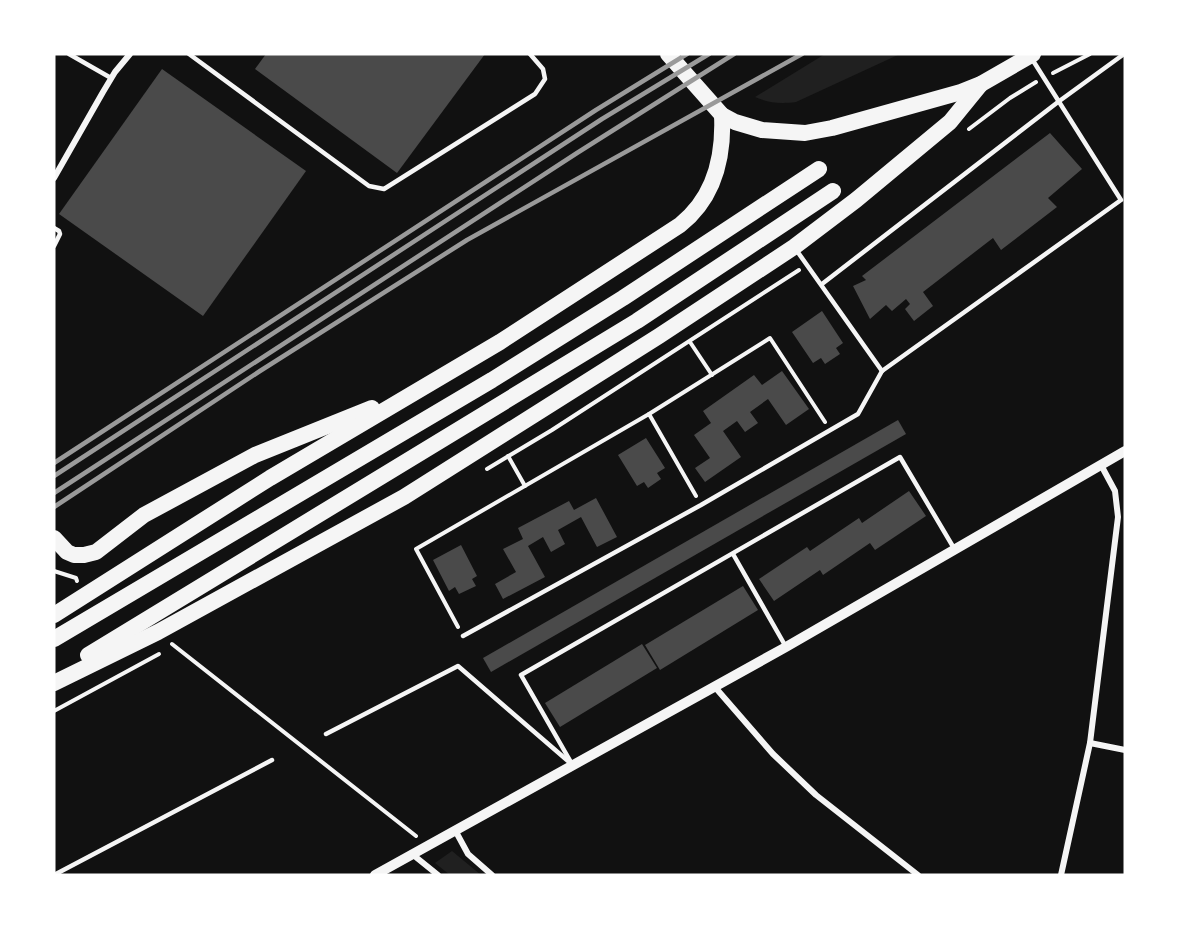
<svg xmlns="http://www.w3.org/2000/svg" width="1179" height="929" viewBox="0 0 1179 929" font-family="Signika,sans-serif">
<rect width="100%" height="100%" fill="#111"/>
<g fill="#202020">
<path d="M 825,54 L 900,54 L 796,102 C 780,104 769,103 755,97 Z"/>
<path d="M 452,851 L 481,875 L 450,875 L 435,863 Z"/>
</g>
<g fill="#4a4a4a">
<path d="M 266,54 L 485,54 L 397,173 L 255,69 Z"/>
<path d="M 162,69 L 306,171 L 203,316 L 59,214 Z"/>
<path d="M 1050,133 L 1082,169 L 1048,198 L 1057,207 L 1001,250 L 993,238 L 923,292 L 933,306 L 914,321 L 905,309 L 910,304 L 906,299 L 892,311 L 886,305 L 870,319 L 853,286 L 866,280 L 862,276 Z"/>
<path d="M 822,311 L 843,343 L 836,348 L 840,354 L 825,364 L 821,358 L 813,363 L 792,332 Z"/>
<path d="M 782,371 L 809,409 L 786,425 L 768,399 L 750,412 L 758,423 L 745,432 L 737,421 L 723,431 L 741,457 L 705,482 L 695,468 L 710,458 L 694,435 L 711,423 L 703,411 L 754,375 L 762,385 Z"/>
<path d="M 898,420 L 906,434 L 491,672 L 483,658 Z"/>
<path d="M 646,438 L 665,468 L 657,473 L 661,479 L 648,488 L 644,482 L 637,486 L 618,455 Z"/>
<path d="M 909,491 L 926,516 L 875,550 L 870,543 L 823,575 L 820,570 L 774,601 L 759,579 L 807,547 L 810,551 L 859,518 L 862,523 Z"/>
<path d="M 596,498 L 617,537 L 597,547 L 581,517 L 558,530 L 565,544 L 551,552 L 543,537 L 528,546 L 545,577 L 503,599 L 495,584 L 516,572 L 503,549 L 523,539 L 518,528 L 569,501 L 574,510 Z"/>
<path d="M 461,545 L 477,576 L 472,579 L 476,586 L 459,594 L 455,587 L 449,591 L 433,560 Z"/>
<path d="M 743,586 L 758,610 L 660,670 L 645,645 Z"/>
<path d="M 642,644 L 657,668 L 560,727 L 545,703 Z"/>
</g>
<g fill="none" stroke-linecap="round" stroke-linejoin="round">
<g stroke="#f5f5f5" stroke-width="4">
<path d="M 1053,73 L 1090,54"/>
<path d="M 969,129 L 1010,98 L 1036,82"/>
<path d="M 690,342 L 712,375"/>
<path d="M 649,414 L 770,338 L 825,422"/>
<path d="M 508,456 L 525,486"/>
<path d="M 487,469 L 552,430 L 799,270"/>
<path d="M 54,571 L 76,578 L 77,581"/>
<path d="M 458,627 L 416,549 L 649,414 L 696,496"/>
<path d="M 172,644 L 416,836"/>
<path d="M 54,711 L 159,654"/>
</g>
<g stroke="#f5f5f5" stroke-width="4.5">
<path d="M 69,54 L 111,78"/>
<path d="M 189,54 L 369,186 L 384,189 L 535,94 L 545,79 L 543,69 L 530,54"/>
<path d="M 54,228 L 59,231 L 60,234 L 54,246"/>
<path d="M 797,251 L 882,371"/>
<path d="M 822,284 L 1058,102 L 1124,54"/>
<path d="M 733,554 L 786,647"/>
<path d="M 463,636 L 701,505 L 858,414 L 882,371 L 1121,200 L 1032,59"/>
<path d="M 326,734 L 458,666 L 568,761"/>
<path d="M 572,764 L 521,675 L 900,457 L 955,550"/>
<path d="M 54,875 L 272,760"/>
</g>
<g stroke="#f5f5f5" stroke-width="6">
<path d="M 54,178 L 103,92 L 115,72 L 130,54"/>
<path d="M 714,686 L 773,754 L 816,795 L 918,875"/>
<path d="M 1090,743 L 1125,750"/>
<path d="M 455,830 L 468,854 L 492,875"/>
<path d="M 412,854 L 438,875"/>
<path d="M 1061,875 L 1090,743 L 1118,517 L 1115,491 L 1101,465"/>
</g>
<path stroke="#f5f5f5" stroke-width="10" d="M 375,875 L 786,647 L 1125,451"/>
<g stroke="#f5f5f5" stroke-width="16">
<path d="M 668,54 L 722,115 L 735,122 L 762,130 L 805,133 L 832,128 L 961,92 L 981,84 L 1033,54"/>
<path d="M 54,538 L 67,552 L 74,555 L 84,555 L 96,552 L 144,515 L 255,455 L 372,408"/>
<path d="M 54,615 L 270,478 L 500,342 L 680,225 C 714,198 724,157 722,115"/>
<path d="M 54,639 L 492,380 L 623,298 L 819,169"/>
<path d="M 88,655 L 637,321 L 833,191"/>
<path d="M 54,683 L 158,632 L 404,497 L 659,336 L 794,247 L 856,200 L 950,122 L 981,84"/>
</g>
<g stroke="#9a9a9a" stroke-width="4.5">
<path d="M 54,463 L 596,110 L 687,54"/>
<path d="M 54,476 L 602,119 L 709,54"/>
<path d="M 54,493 L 577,153 L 734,54"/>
<path d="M 54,507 L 260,371 L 467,240 L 802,54"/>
</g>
</g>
<rect width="1179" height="929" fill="none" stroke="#ffffff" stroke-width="111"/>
</svg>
